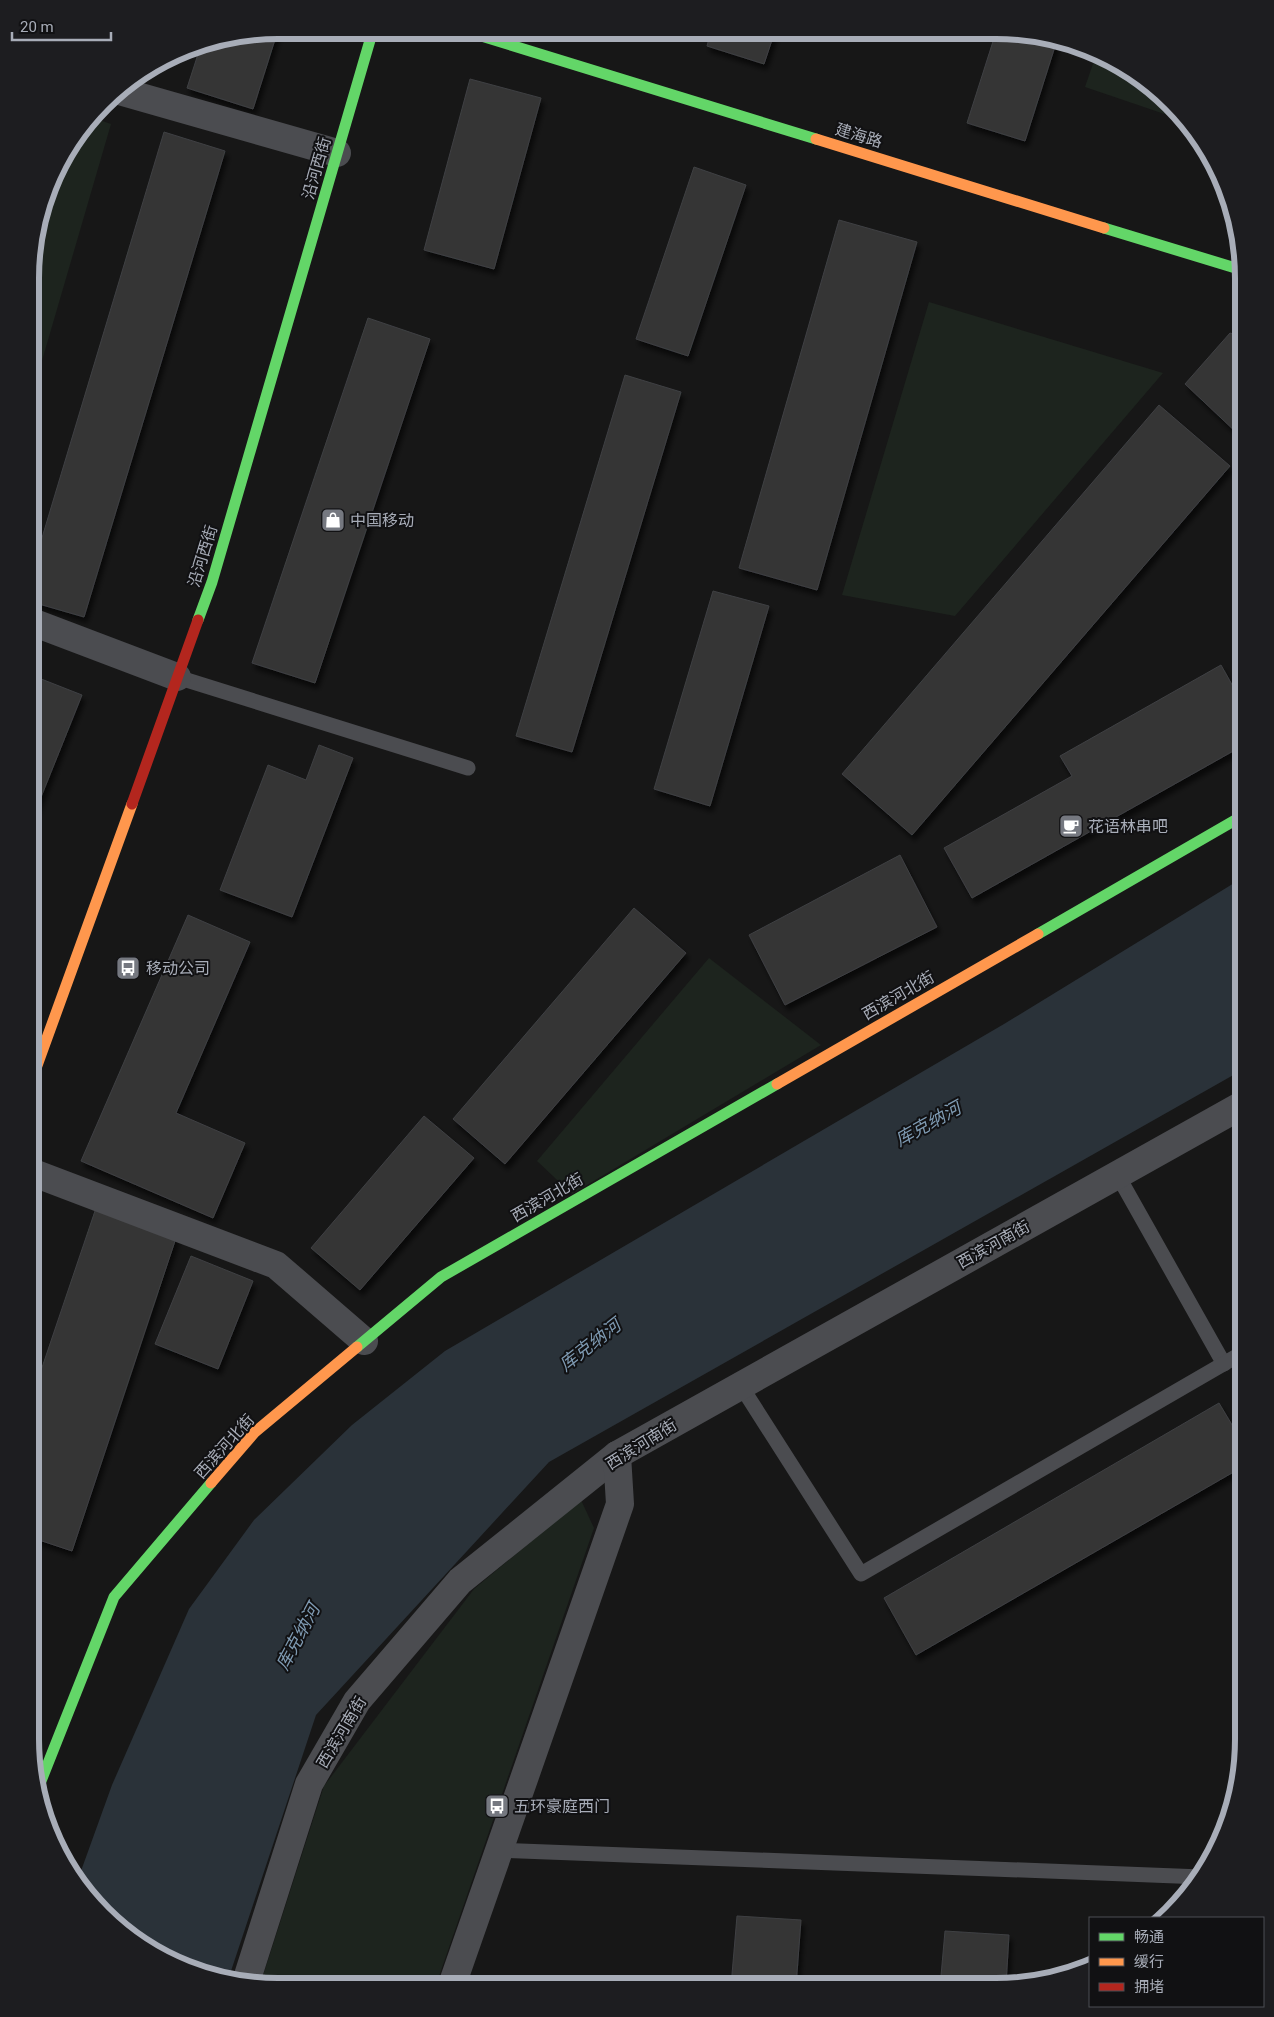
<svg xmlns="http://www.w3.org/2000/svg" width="1274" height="2017" viewBox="0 0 1274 2017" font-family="Roboto,'Noto Sans SC',sans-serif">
<defs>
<filter id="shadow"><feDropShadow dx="3" dy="5.5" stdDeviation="2.5" flood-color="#0009"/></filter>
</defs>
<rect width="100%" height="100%" fill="#171717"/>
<g fill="#1d241e">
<path d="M 1097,52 L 1147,81 L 1188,122 L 1085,87 Z"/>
<path d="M 94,118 L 111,124 L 32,395 L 32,246 L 56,168 Z"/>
<path d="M 929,302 L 1163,373 L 955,616 L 842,595 Z"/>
<path d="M 709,958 L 821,1045 L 572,1194 L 537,1161 Z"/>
<path d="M 581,1500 L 594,1528 L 436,1985 L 260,1985 L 324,1786 L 474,1589 Z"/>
</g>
<path fill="#2a3239" d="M 1244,877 L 1244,1069 L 549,1462 L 316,1715 L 228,1980 L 183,1968 L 127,1936 L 81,1890 L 77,1882 L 112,1785 L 189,1609 L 254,1520 L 352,1425 L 445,1351 L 1004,1024 Z"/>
<g fill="#353536" stroke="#3f4043" filter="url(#shadow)">
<path d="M 278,30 L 253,109 L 187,88 L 201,45 Z"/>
<path d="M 711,31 L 775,31 L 764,64 L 707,46 Z"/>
<path d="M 996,32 L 1029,32 L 1057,40 L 1025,141 L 967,123 Z"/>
<path d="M 470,79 L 541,98 L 494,269 L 424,250 Z"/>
<path d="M 164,132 L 225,151 L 84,617 L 32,602 L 32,571 Z"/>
<path d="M 694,167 L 746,185 L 688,356 L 636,339 Z"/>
<path d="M 839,220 L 917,242 L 817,590 L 739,568 Z"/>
<path d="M 368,318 L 430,339 L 315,683 L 252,663 Z"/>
<path d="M 1230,333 L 1244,337 L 1244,435 L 1238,434 L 1185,384 Z"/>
<path d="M 625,375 L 681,392 L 572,752 L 516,736 Z"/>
<path d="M 1159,405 L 1230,466 L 912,835 L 842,774 Z"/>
<path d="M 713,591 L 769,606 L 710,806 L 654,789 Z"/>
<path d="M 1244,634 L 1244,660 L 1233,641 Z"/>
<path d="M 1221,665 L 1244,706 L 1244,745 L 972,898 L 944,848 L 1072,776 L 1060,756 Z"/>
<path d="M 31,675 L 82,695 L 31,822 Z"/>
<path d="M 319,745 L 353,758 L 292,917 L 220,890 L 268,765 L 306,780 Z"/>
<path d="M 900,855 L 937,927 L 785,1005 L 749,935 Z"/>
<path d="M 634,908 L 686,953 L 505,1164 L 453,1119 Z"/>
<path d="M 188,915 L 250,942 L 176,1113 L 245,1143 L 213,1218 L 81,1161 Z"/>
<path d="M 424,1116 L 474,1158 L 360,1290 L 311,1248 Z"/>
<path d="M 96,1208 L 177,1235 L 72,1551 L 30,1537 L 30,1403 Z"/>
<path d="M 191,1256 L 253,1281 L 218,1369 L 155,1344 Z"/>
<path d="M 1219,1403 L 1244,1445 L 1244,1466 L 916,1655 L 884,1598 Z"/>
<path d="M 737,1916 L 801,1920 L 796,1986 L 731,1986 Z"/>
<path d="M 945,1931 L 1009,1935 L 1006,1985 L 996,1987 L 940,1987 Z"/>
</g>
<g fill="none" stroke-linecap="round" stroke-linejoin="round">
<g stroke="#4b4c50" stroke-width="15">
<path d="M 177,677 L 468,768"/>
<path d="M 1117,1174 L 1224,1364"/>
<path d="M 741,1386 L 861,1574 L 1244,1352"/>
<path d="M 498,1850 L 1202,1877"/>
</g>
<g stroke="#4b4c50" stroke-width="28">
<path d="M 116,90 L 337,153"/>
<path d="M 32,622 L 177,677"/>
<path d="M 31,1172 L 276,1265 L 364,1341"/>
<path d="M 245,1985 L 309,1784 L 357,1701 L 460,1581 L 617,1455 L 1244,1104"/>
<path d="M 452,1985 L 620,1504 L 617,1455"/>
</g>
<g stroke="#63d668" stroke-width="11">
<path d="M 465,31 L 816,139"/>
<path d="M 1104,228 L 1242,270"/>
<path d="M 198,620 L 212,582 L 373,30"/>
<path d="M 1038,934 L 1244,815"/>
<path d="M 357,1347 L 441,1277 L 777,1084"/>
<path d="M 39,1786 L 114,1597 L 211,1483"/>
</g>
<g stroke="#ff974d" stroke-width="11">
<path d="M 816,139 L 1104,228"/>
<path d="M 31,1082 L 132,804"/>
<path d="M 777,1084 L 1038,934"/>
<path d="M 211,1483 L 255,1432 L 357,1347"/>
</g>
<path stroke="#b3261e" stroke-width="11" d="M 132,804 L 198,620"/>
</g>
<defs>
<g id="shop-square" transform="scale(1.25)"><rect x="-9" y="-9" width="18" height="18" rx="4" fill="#757880" stroke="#111113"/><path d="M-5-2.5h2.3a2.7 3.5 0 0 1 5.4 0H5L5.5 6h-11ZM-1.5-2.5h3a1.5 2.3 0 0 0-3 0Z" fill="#fff"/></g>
<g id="cafe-square" transform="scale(1.25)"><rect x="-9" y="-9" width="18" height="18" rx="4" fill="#757880" stroke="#111113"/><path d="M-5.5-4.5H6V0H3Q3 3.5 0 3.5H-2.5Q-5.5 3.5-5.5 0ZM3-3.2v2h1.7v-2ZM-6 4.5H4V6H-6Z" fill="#fff"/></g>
<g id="bus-square" transform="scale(1.25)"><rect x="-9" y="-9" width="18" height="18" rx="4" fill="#757880" stroke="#111113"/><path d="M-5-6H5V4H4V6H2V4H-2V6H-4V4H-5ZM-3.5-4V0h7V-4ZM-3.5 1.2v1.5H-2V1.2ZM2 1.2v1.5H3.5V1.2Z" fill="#fff"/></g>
</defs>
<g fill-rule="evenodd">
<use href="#shop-square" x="333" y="520"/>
<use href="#cafe-square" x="1071" y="826"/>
<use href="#bus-square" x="128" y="968"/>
<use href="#bus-square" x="497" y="1806"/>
</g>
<g text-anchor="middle" stroke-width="4" stroke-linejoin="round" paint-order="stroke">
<g font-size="16" fill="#a8adb8" stroke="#111113">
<text transform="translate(859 135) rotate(17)" y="6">建海路</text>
<text transform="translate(316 168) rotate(-74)" y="6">沿河西街</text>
<text transform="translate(202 556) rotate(-73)" y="6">沿河西街</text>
<text transform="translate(898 995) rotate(-30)" y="6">西滨河北街</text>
<text transform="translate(547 1197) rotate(-30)" y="6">西滨河北街</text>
<text transform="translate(993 1244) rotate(-29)" y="6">西滨河南街</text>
<text transform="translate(641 1444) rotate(-32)" y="6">西滨河南街</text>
<text transform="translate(224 1446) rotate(-48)" y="6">西滨河北街</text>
<text transform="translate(341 1732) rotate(-59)" y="6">西滨河南街</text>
</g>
<g font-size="16" fill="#a8adb8" stroke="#111113" text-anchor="start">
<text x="350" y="526">中国移动</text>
<text x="1088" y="832">花语林串吧</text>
<text x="146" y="974">移动公司</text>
<text x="514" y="1812">五环豪庭西门</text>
</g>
<g font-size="18" font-style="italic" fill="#7f9bb3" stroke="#111113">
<text transform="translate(928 1124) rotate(-29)" y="6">库克纳河</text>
<text transform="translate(590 1345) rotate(-38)" y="6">库克纳河</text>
<text transform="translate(298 1637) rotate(-62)" y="6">库克纳河</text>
</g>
</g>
<path d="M0 0H1274V2017H0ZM278 39H996A239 239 0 0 1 1235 278V1739A239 239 0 0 1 996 1978H278A239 239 0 0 1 39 1739V278A239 239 0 0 1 278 39Z" fill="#1d1d20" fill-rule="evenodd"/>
<path fill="none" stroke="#a8adb8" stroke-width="6" d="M278 39H996A239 239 0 0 1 1235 278V1739A239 239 0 0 1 996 1978H278A239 239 0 0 1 39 1739V278A239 239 0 0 1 278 39Z"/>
<rect x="1089" y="1917" width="175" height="90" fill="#111113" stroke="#4d4f55"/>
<rect x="1099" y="1933" width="25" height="8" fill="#63d668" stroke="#4d4f55"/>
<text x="1134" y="1942" font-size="15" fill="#a8adb8">畅通</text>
<rect x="1099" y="1958" width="25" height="8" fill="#ff974d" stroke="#4d4f55"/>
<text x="1134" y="1967" font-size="15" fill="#a8adb8">缓行</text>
<rect x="1099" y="1983" width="25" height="8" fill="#b3261e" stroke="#4d4f55"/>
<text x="1134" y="1992" font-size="15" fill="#a8adb8">拥堵</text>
<path d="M12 32v8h99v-8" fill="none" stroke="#a8adb8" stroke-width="2.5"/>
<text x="20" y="32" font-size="15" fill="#a8adb8" stroke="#111113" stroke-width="4" paint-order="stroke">20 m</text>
</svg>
